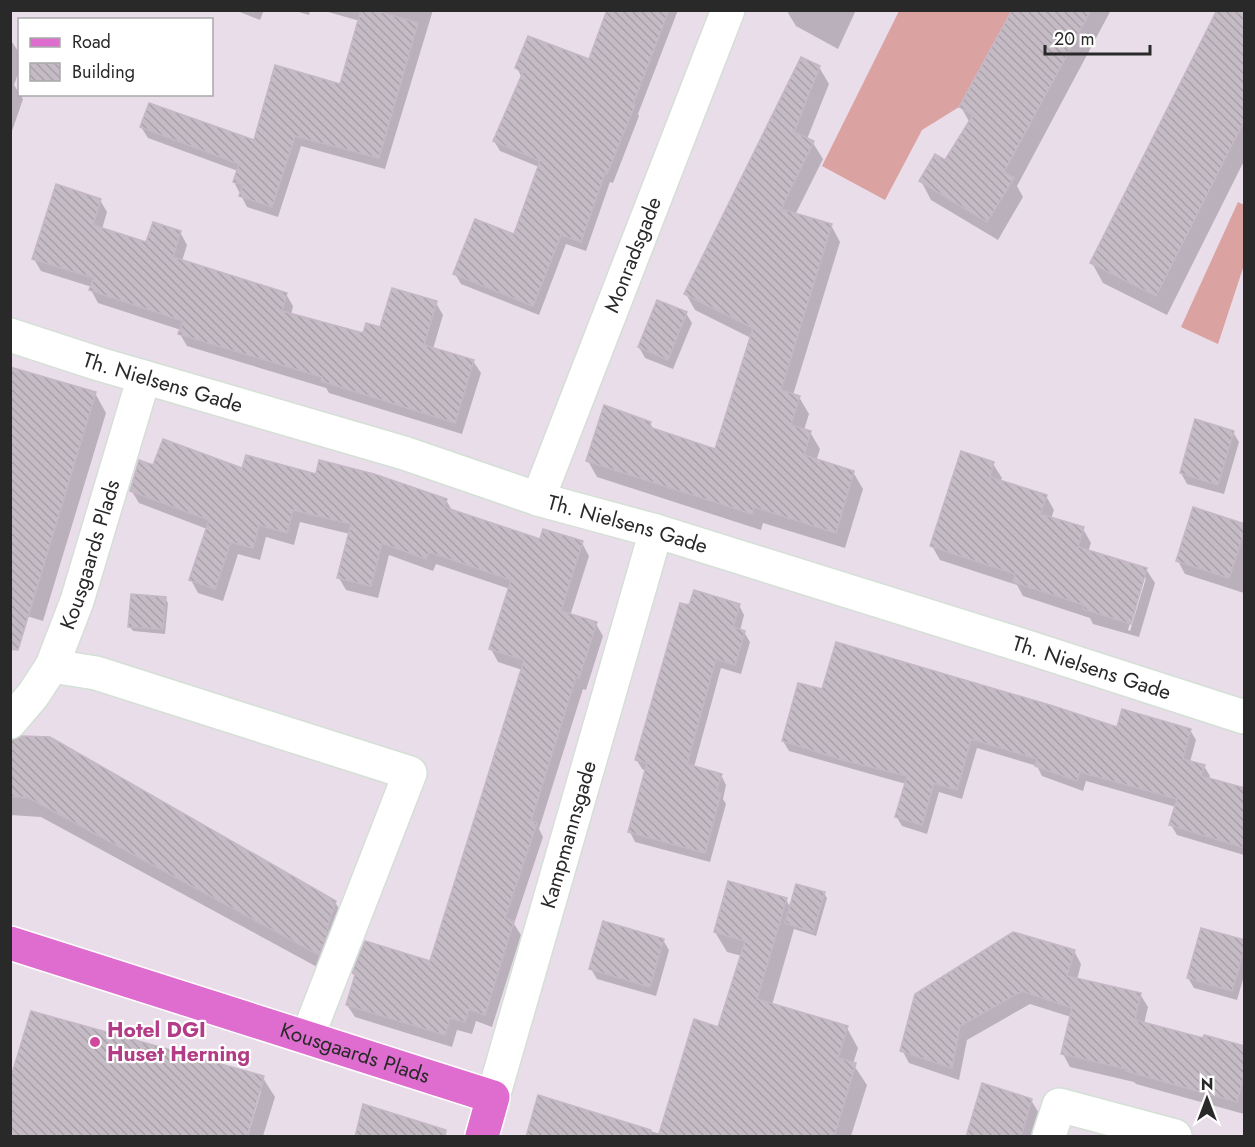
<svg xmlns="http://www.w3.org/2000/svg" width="1255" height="1147" viewBox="0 0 1255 1147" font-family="Jost,sans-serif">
<defs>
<pattern id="building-back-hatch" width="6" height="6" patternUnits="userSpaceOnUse" patternTransform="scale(1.5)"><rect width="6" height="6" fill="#c5bbc5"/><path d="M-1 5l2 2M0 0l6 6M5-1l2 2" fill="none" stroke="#a9a1a9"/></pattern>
</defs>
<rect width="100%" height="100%" fill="#e9ddea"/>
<g fill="#daa2a0">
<path d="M 899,11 L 1012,11 L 959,107 L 922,130 L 885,200 L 822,166 Z"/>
<path d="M 1238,202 L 1244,205 L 1244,265 L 1218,344 L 1181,327 Z"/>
</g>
<g fill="#0003" fill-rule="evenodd">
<path d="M 235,10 L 264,10 L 260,20 Z"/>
<path d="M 292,10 L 310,10 L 309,15 Z"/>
<path d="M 321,10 L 433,10 L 385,169 L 301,146 L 278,217 L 247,207 L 234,182 L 238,171 L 148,138 L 141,127 L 255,142 L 341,86 L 360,21 Z"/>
<path d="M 609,10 L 678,10 L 638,114 L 639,116 L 613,183 L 610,182 L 586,251 L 566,244 L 539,315 L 461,284 L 455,274 L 515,236 L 539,167 L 500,151 L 494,141 L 522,78 L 517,68 L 590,61 Z"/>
<path d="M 789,10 L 856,10 L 838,49 L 796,26 L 788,13 Z"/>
<path d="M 1013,10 L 1111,10 L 1017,186 L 1023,197 L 998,240 L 931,200 L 921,181 L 946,162 L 970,123 L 961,107 Z"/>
<path d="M 1244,10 L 1244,161 L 1167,315 L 1103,283 L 1092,263 Z"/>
<path d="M 10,39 L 20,54 L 20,68 L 14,85 L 23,99 L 10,137 Z"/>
<path d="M 819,67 L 829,84 L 807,139 L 813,143 L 823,159 L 795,215 L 831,225 L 840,242 L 793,395 L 799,397 L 809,414 L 804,430 L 810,432 L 820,449 L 816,461 L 853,472 L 863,489 L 845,548 L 763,523 L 761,530 L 597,477 L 588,461 L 650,423 L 654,430 L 716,451 L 751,338 L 695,310 L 686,294 Z"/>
<path d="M 100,200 L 107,212 L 102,229 L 147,244 L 180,232 L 187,245 L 182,261 L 286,294 L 293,306 L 291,315 L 364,335 L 382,329 L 436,303 L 443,315 L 433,349 L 473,361 L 481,373 L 462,434 L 329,393 L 326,388 L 187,346 L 180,334 L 181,330 L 98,303 L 91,290 L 92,287 L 41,271 L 34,259 Z"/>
<path d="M 686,313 L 692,323 L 673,369 L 645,358 L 639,347 Z"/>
<path d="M 95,393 L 106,413 L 43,621 L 10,611 Z"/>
<path d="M 1233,432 L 1239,442 L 1224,494 L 1187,484 L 1181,473 Z"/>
<path d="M 993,464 L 1002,478 L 1000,482 L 1046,496 L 1054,510 L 1051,519 L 1083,529 L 1091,543 L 1088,552 L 1146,569 L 1155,583 L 1139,637 L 1093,624 L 1090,618 L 1023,596 L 1017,585 L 940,560 L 932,546 ZM 1143,578 L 1146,578 L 1130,631 L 1128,630 Z"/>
<path d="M 154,467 L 243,470 L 317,476 L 446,500 L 453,512 L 541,541 L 582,543 L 589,556 L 570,616 L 596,624 L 603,636 L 586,690 L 583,689 L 539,829 L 543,837 L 514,924 L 521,935 L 492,1027 L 476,1021 L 472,1034 L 457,1030 L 452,1047 L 355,1017 L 347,1005 L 356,977 L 354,973 L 431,963 L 522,670 L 498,662 L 491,649 L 510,589 L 436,564 L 433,571 L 389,555 L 378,598 L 346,590 L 339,578 L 350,534 L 300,522 L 294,545 L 266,537 L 260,560 L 238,554 L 223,601 L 198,593 L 191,580 L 207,529 L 139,503 L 131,490 Z"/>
<path d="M 1244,525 L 1244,593 L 1185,574 L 1178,561 Z"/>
<path d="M 165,598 L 168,603 L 165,634 L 133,631 L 130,627 Z"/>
<path d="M 739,605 L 744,615 L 740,631 L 744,632 L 750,642 L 741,674 L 721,668 L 694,767 L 721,775 L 726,785 L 723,799 L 726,804 L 710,862 L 635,842 L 630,832 L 646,771 L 642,769 L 636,759 L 690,607 Z"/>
<path d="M 823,691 L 1118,729 L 1190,730 L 1196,740 L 1190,762 L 1204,766 L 1210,776 L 1209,780 L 1244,790 L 1244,855 L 1177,835 L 1171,825 L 1176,807 L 1086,781 L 1083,791 L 1042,776 L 1037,766 L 977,748 L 962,799 L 939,792 L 927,834 L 902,826 L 896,816 L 906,784 L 789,751 L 783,741 Z"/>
<path d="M 10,742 L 335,902 L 347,922 L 330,974 L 41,817 L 10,815 Z"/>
<path d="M 824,893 L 827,898 L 816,936 L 794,929 L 772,1005 L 847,1028 L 858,1048 L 853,1064 L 867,1085 L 851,1136 L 527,1136 L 539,1097 L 660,1134 L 719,1029 L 742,956 L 727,952 L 715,932 L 786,899 L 791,909 Z"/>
<path d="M 663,940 L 669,950 L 656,996 L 597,979 L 591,969 Z"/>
<path d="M 1244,942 L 1244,976 L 1237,1000 L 1194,988 L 1188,978 Z"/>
<path d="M 1074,951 L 1081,964 L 1077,980 L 1140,994 L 1148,1007 L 1144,1024 L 1204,1040 L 1244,1047 L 1244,1114 L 1136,1084 L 1134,1082 L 1070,1067 L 1063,1054 L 1071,1017 L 1030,1004 L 967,1040 L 959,1080 L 909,1063 L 902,1050 Z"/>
<path d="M 263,1078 L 275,1097 L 263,1136 L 248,1136 L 261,1091 L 258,1091 Z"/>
<path d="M 1031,1100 L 1040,1115 L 1034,1136 L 968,1136 Z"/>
</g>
<g fill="url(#building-back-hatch)" stroke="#c5b7c5" stroke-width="1.5">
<path d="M 361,10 L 374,10 L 418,23 L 379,158 L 295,136 L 272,207 L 239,196 L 243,185 L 233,182 L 239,164 L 140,127 L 149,103 L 254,140 L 275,65 L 340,84 Z"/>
<path d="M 607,10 L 669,10 L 633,104 L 635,105 L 607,174 L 605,173 L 581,242 L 561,235 L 533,306 L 453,274 L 475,219 L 514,234 L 540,161 L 493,141 L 523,72 L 515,68 L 528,36 L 589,59 Z"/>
<path d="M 1012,10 L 1091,10 L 1004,172 L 1014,178 L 987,222 L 919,181 L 935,154 L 945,160 L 973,115 L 959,107 Z"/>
<path d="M 1217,10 L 1245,10 L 1245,119 L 1156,296 L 1090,263 Z"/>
<path d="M 801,57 L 820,66 L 794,132 L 814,141 L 781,209 L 832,224 L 781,390 L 800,396 L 791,425 L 811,431 L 804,455 L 854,471 L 836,533 L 754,507 L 752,514 L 586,461 L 604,405 L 651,422 L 649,427 L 715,449 L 753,328 L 684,294 Z"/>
<path d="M 56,184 L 101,199 L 93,225 L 146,242 L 153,222 L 181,231 L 173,257 L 287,293 L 282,311 L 363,333 L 366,323 L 380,327 L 392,288 L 437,301 L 424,345 L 474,360 L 455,423 L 321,381 L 322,377 L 178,334 L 183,321 L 89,290 L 94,278 L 32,259 Z"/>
<path d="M 657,300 L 687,312 L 668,360 L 638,347 Z"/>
<path d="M 10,367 L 96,392 L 18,650 L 10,649 Z"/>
<path d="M 1195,419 L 1234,431 L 1218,485 L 1180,473 Z"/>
<path d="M 163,439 L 242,468 L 246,455 L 316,474 L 319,460 L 374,474 L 447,499 L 444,507 L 540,539 L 543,529 L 583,541 L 561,611 L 597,622 L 579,678 L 576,677 L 531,821 L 537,823 L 505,918 L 514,921 L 485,1015 L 469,1009 L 465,1022 L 450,1018 L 445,1035 L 346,1005 L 355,975 L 352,973 L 365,941 L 430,961 L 524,660 L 489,649 L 511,580 L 429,552 L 426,559 L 382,543 L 371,586 L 337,578 L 351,524 L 293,510 L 287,533 L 259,525 L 253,548 L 231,542 L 215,589 L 189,580 L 209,520 L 130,491 L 139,460 L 153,465 Z"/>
<path d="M 961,451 L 994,462 L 990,477 L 1047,495 L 1040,514 L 1084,527 L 1078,547 L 1147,568 L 1131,624 L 1083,609 L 1084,605 L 1013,582 L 1015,574 L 930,546 Z"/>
<path d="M 1193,507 L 1245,524 L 1245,530 L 1229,578 L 1176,561 Z"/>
<path d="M 694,590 L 740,604 L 733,627 L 745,631 L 735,665 L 716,659 L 687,764 L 722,774 L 716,792 L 721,793 L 705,853 L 628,832 L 647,763 L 635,760 L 680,603 L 689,605 Z"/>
<path d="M 131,594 L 166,597 L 163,629 L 128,627 Z"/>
<path d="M 836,642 L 1053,706 L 1117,727 L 1122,709 L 1191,729 L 1183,759 L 1205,765 L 1201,776 L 1245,788 L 1245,848 L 1169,825 L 1177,799 L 1080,772 L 1077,781 L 1035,766 L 1037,759 L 971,739 L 957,790 L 934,783 L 922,825 L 895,817 L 907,776 L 843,760 L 782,741 L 798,683 L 822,689 Z"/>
<path d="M 22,736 L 50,737 L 336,901 L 327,929 L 329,930 L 319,955 L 29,798 L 10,796 L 10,740 L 17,739 Z"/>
<path d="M 728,881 L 787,898 L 757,999 L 848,1026 L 838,1058 L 856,1063 L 834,1137 L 658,1137 L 694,1019 L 718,1027 L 745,941 L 714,932 Z"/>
<path d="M 796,884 L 825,892 L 813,932 L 785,923 Z"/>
<path d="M 603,921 L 664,939 L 650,987 L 589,969 Z"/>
<path d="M 1201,928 L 1245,940 L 1245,947 L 1232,991 L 1187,978 Z"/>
<path d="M 1013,932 L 1075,950 L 1067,976 L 1141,993 L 1135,1020 L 1203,1038 L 1204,1035 L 1245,1046 L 1245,1073 L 1237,1102 L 1126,1071 L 1127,1069 L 1061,1054 L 1072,1008 L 1022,991 L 960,1026 L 952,1068 L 900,1051 L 915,994 Z"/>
<path d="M 31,1011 L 264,1076 L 247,1137 L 10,1137 L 10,1080 Z"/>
<path d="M 982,1083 L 1032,1099 L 1021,1137 L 966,1137 Z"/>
<path d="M 538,1095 L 651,1130 L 650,1137 L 526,1137 Z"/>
<path d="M 363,1104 L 446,1130 L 445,1137 L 355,1137 Z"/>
</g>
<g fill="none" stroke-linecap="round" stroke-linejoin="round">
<g stroke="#d3e0d5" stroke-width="36">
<g id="minor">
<path id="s1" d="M 10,335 L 99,364 L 404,453 L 538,499 L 656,531 L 1024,646 L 1244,717"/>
<path id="s2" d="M 538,499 L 728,10"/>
<path d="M 52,666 L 96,673 L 410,773 L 307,1038"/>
<path id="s3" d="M 10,722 L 33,695 L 52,666 L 77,601 L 144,377"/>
<path id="s4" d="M 493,1097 L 656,531"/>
<path d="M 1049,1136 L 1059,1105 L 1175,1136"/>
</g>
</g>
<g stroke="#fff" stroke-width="36">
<g id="major">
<path id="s5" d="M 10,943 L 493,1097 L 482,1136"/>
</g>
</g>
<use href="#minor" stroke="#fff" stroke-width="33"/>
<use href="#major" stroke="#df6dcf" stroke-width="33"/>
</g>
<circle fill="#d1479c" stroke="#fff" stroke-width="2" cx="95" cy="1042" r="6"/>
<g text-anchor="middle" stroke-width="4.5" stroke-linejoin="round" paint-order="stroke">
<g font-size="21" fill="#292929" stroke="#fff">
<text dy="7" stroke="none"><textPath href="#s2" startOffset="262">Monradsgade</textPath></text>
<text dy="7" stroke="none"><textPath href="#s1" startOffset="160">Th. Nielsens Gade</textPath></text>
<text dy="7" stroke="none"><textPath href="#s1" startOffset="646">Th. Nielsens Gade</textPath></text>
<text dy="7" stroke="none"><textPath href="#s3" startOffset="188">Kousgaards Plads</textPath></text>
<text dy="7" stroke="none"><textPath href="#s1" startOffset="1132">Th. Nielsens Gade</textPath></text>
<text dy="7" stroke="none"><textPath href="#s4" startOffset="273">Kampmannsgade</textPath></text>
<text dy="7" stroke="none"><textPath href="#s5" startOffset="362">Kousgaards Plads</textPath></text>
</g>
<g font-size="21" font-weight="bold" fill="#b23c85" stroke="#fff" text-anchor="start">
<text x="107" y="1037">Hotel DGI<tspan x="107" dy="24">Huset Herning</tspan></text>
</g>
</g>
<rect width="1255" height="1147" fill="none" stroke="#292929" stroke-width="24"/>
<rect x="18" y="18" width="195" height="78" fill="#ffffff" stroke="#a9a9a9" stroke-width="1.5"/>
<rect x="30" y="38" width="30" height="9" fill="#df6dcf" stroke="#a9a9a9" stroke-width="1.5"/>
<text x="72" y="48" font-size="18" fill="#292929">Road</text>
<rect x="30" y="63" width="30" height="18" fill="url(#building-back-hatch)" stroke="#a9a9a9" stroke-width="1.5"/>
<text x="72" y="78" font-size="18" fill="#292929">Building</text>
<g transform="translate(1207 1099)" stroke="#ffffff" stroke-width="4.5" paint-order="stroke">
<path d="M0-4.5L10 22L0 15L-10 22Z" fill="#292929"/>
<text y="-9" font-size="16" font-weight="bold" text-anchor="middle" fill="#292929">N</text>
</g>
<path d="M1045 45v9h105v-9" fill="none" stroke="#292929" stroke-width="3"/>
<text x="1054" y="45" font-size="18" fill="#292929" stroke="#ffffff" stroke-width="4.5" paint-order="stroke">20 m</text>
</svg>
